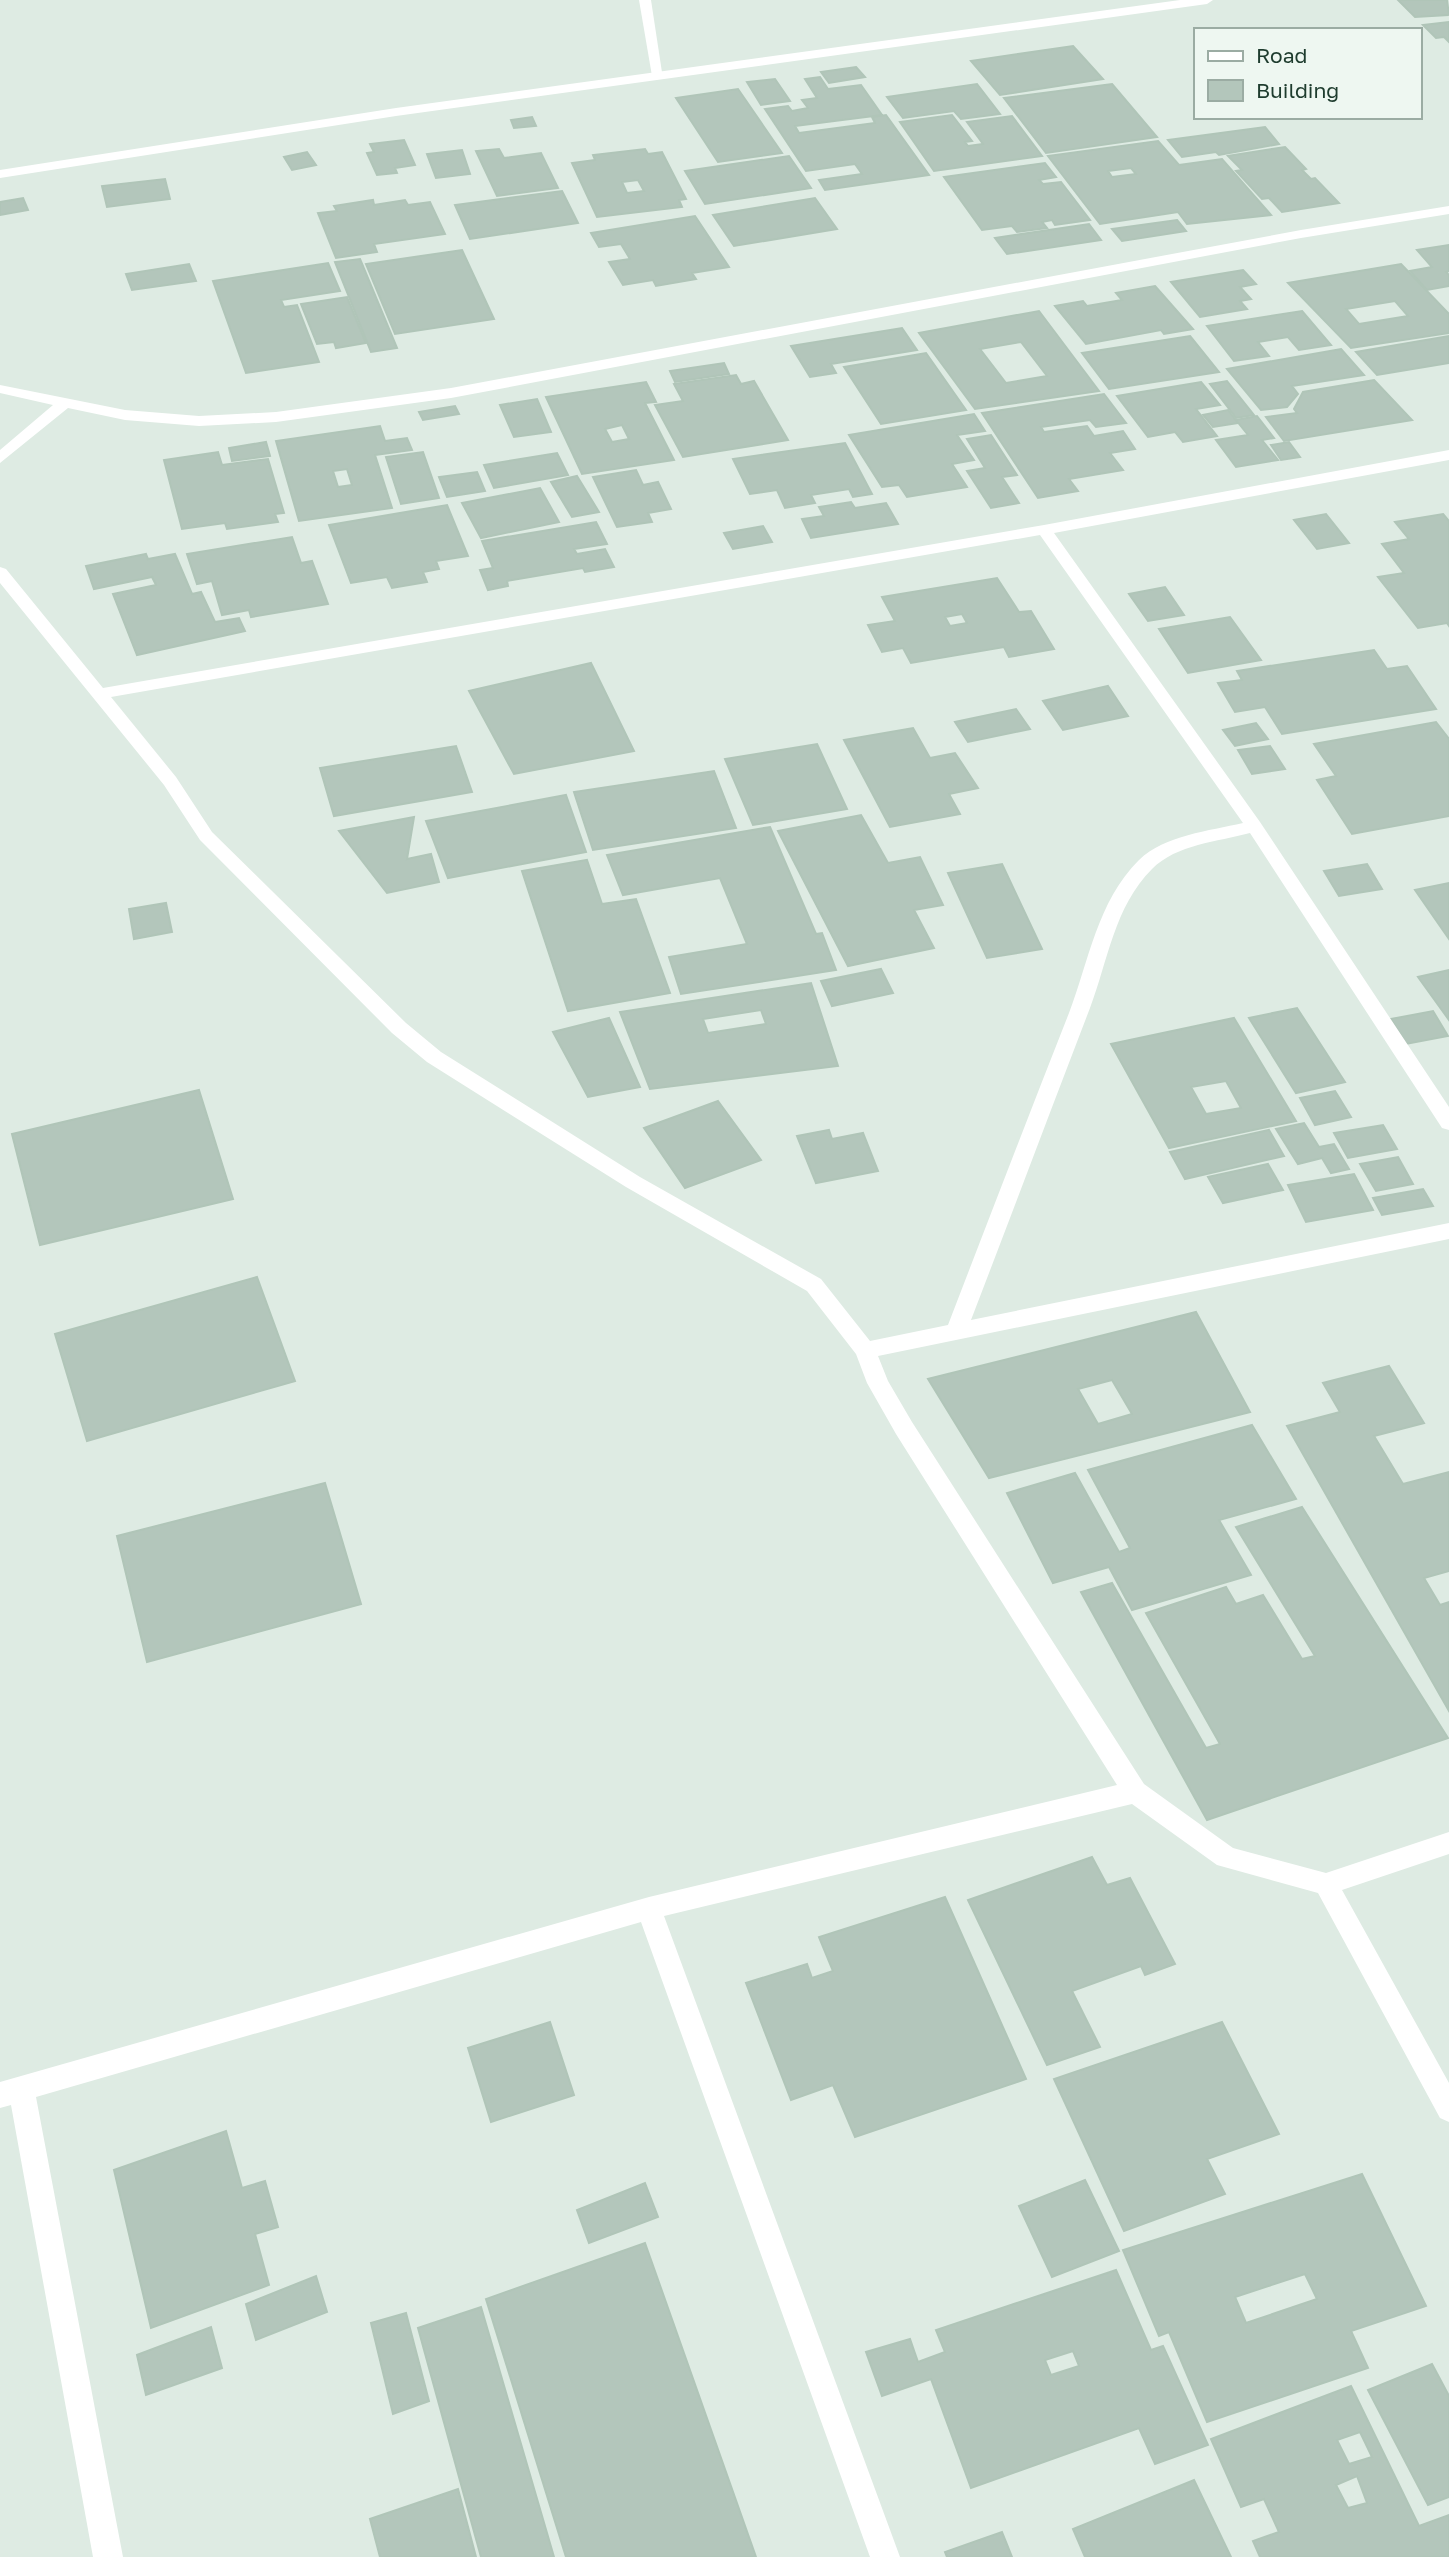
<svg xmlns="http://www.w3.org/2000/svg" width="1449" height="2557" viewBox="0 0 1449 2557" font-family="'Golos Text',sans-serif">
<rect width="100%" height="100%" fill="#deebe3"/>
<g fill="#b3c6bb" stroke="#b0c5b8" stroke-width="2" fill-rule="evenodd">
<path d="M 1398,0 L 1447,0 L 1449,15 L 1415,17 Z"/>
<path d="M 1449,22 L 1449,42 L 1444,37 L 1436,38 L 1423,25 Z"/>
<path d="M 1073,46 L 1103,79 L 1000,95 L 971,61 Z"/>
<path d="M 856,67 L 865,77 L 829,83 L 821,72 Z"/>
<path d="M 820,77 L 828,89 L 861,85 L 882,115 L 795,126 L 799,133 L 875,123 L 872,117 L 886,115 L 929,175 L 825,190 L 819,180 L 862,174 L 855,164 L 806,171 L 765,109 L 788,106 L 792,111 L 808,108 L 802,100 L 817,98 L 805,79 Z"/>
<path d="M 775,79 L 790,101 L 761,105 L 747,82 Z"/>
<path d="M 977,84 L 1000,114 L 961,119 L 954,111 L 903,118 L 887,97 Z"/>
<path d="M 1112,84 L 1157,137 L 1046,153 L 1004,98 Z"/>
<path d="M 738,89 L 782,153 L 718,162 L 676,98 Z"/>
<path d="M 952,115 L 972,141 L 965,142 L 968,146 L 983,144 L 967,122 L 1012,116 L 1042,156 L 934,171 L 900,122 Z"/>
<path d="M 532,117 L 536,126 L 514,128 L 511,120 Z"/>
<path d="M 1265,127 L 1279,144 L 1219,155 L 1216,152 L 1182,157 L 1168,140 Z"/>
<path d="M 404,140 L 415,165 L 395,168 L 397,173 L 377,175 L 367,153 L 374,152 L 370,144 Z"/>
<path d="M 1158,141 L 1179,165 L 1222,159 L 1271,215 L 1187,224 L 1178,212 L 1100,224 L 1048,156 ZM 1131,168 L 1136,174 L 1112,177 L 1108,171 Z"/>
<path d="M 1285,147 L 1306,169 L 1302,170 L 1311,179 L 1315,178 L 1339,203 L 1282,212 L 1269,198 L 1262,199 L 1236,171 L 1242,170 L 1228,156 Z"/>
<path d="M 499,149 L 504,158 L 541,153 L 558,188 L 497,196 L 476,151 Z"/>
<path d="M 645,149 L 648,154 L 662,152 L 686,199 L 679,200 L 682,207 L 597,217 L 572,163 L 595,160 L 593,155 ZM 638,180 L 644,191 L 627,193 L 622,182 Z"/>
<path d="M 462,150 L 470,174 L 436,178 L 427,154 Z"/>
<path d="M 307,152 L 316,165 L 292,170 L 284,157 Z"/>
<path d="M 789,156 L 811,188 L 705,204 L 685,171 Z"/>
<path d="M 1045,163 L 1056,177 L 1039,180 L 1043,184 L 1061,182 L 1090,220 L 1055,225 L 1052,220 L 1042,222 L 1047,228 L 1017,232 L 1012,226 L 982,230 L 944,177 Z"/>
<path d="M 165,179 L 170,199 L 107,207 L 102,186 Z"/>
<path d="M 562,191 L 578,223 L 470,239 L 455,205 Z"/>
<path d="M 23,198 L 28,210 L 0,215 L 0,202 Z"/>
<path d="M 815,198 L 837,229 L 734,246 L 713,215 Z"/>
<path d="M 373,200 L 374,205 L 405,200 L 408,205 L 430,202 L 445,234 L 374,244 L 377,252 L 336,258 L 318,213 L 337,211 L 334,206 Z"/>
<path d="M 695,216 L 729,267 L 692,273 L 696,279 L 656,286 L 653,280 L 623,285 L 609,262 L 630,259 L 621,244 L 599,247 L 591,233 Z"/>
<path d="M 1177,220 L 1186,231 L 1122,241 L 1112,229 Z"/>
<path d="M 1089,224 L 1101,240 L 1007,254 L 995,238 Z"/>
<path d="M 1449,245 L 1449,271 L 1446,272 L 1449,275 L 1449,286 L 1427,290 L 1410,271 L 1432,267 L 1417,250 Z"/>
<path d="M 462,250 L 494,319 L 395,334 L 366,264 Z"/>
<path d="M 360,259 L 397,348 L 371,352 L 335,262 Z"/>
<path d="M 328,263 L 340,291 L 281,300 L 284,307 L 297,305 L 319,362 L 246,373 L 213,281 Z"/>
<path d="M 189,264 L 196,281 L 132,290 L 126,274 Z"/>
<path d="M 1401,264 L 1449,314 L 1449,333 L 1351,348 L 1288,283 ZM 1395,301 L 1408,316 L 1359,324 L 1346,309 Z"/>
<path d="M 1243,270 L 1256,284 L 1240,287 L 1251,299 L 1240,301 L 1247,309 L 1200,317 L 1171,282 Z"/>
<path d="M 1155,286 L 1193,329 L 1164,334 L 1161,330 L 1086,344 L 1055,306 L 1083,301 L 1087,306 L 1122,300 L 1116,293 Z"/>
<path d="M 347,297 L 366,343 L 336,348 L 334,342 L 317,344 L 301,304 Z"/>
<path d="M 1039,311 L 1099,391 L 975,409 L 919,333 ZM 1021,342 L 1047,376 L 1006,383 L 980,349 Z"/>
<path d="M 1302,311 L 1331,345 L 1299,350 L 1288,337 L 1258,342 L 1269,356 L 1234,361 L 1207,326 Z"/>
<path d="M 902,328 L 917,350 L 831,364 L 836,373 L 810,377 L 791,346 Z"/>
<path d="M 1190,336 L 1219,372 L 1109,389 L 1082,353 Z"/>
<path d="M 1449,336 L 1449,363 L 1377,375 L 1356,352 Z"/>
<path d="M 1341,349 L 1364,375 L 1292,386 L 1298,394 L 1287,407 L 1261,410 L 1227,369 Z"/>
<path d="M 926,353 L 966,410 L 881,424 L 844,367 Z"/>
<path d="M 724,363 L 729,374 L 675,382 L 670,371 Z"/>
<path d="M 736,375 L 741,384 L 754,381 L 788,440 L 683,457 L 655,405 L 683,401 L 674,384 Z"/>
<path d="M 1374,380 L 1412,420 L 1284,441 L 1266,417 L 1297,413 L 1294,409 L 1303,392 Z"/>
<path d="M 1227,381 L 1254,415 L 1236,418 L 1210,384 Z"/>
<path d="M 646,382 L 656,402 L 645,403 L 674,460 L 582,474 L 546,397 ZM 622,425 L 629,439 L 612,442 L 605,429 Z"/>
<path d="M 1201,382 L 1220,405 L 1196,409 L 1217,436 L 1183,442 L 1175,432 L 1148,437 L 1117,396 Z"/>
<path d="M 1104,394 L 1126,423 L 1096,427 L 1090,420 L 1041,427 L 1044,432 L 1087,426 L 1094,436 L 1123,431 L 1135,449 L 1110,453 L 1123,470 L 1069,479 L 1078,491 L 1038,498 L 982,413 Z"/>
<path d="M 537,399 L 551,432 L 514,437 L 500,405 Z"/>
<path d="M 455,406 L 459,414 L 423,420 L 419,412 Z"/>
<path d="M 1228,410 L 1238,423 L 1213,427 L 1203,415 Z"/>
<path d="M 974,414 L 985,431 L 957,435 L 974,460 L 952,464 L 967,487 L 907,497 L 899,485 L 882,487 L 849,435 Z"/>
<path d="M 1257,416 L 1274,438 L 1262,440 L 1278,460 L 1236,467 L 1216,440 L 1248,435 L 1236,420 Z"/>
<path d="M 380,426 L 385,441 L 407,438 L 412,450 L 375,455 L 392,508 L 299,521 L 276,441 ZM 347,469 L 352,485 L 338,487 L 333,471 Z"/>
<path d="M 991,435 L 1017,475 L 1002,477 L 1019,503 L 991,508 L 967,471 L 985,468 L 967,439 Z"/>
<path d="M 266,442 L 270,456 L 232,461 L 229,448 Z"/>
<path d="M 1289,442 L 1300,457 L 1281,460 L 1271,445 Z"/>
<path d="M 845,443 L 872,494 L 853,497 L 849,489 L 811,495 L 815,503 L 785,508 L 777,490 L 750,494 L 733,459 Z"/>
<path d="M 218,452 L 222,465 L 268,459 L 284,513 L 275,514 L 278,522 L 227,529 L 225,523 L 182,529 L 164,460 Z"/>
<path d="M 423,452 L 439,498 L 401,504 L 386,457 Z"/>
<path d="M 557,453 L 568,475 L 494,488 L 484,465 Z"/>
<path d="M 636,470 L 643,485 L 658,482 L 671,509 L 648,513 L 652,522 L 617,527 L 593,477 Z"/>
<path d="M 477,472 L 485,491 L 447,497 L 439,477 Z"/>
<path d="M 577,476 L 599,512 L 572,517 L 551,482 Z"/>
<path d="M 540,488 L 559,522 L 481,538 L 462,503 Z"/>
<path d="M 851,502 L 855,508 L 886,503 L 898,524 L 811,538 L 802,519 L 824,516 L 819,507 Z"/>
<path d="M 447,505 L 468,556 L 436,561 L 439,569 L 423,572 L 427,582 L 392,588 L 387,577 L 351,583 L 329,525 Z"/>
<path d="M 1326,514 L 1349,543 L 1317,549 L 1294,520 Z"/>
<path d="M 1443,514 L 1449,521 L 1449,626 L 1447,623 L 1418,628 L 1378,577 L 1404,573 L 1382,544 L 1409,539 L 1395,522 Z"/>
<path d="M 596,522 L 607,544 L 574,549 L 577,554 L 605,549 L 614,567 L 585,572 L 583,568 L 507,581 L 508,586 L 488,590 L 480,570 L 493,568 L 482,541 Z"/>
<path d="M 763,526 L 772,542 L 733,549 L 724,533 Z"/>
<path d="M 292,537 L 301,563 L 312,561 L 328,604 L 251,617 L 249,610 L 222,615 L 212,581 L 197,584 L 187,554 Z"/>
<path d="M 146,554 L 148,559 L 175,554 L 192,594 L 201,592 L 215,622 L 239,618 L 245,631 L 137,655 L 113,594 L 156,585 L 152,577 L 94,589 L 86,566 Z"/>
<path d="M 997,578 L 1019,612 L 1031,611 L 1054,649 L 1009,657 L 1004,647 L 911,663 L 903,648 L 882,652 L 868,625 L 895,621 L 882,597 ZM 962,614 L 967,623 L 950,626 L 945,617 Z"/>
<path d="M 1165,587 L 1184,615 L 1148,621 L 1129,594 Z"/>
<path d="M 1230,617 L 1261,660 L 1188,673 L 1159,629 Z"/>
<path d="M 1374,650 L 1387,669 L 1407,666 L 1436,709 L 1282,734 L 1265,707 L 1235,712 L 1218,683 L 1242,680 L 1237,671 Z"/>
<path d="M 591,663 L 634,751 L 514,774 L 469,691 Z"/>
<path d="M 1108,686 L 1128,716 L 1063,730 L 1043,701 Z"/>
<path d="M 1016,709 L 1030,729 L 968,742 L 955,722 Z"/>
<path d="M 1436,722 L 1449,739 L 1449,816 L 1352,834 L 1317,780 L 1336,776 L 1314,744 Z"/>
<path d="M 1256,723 L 1268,739 L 1235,746 L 1223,730 Z"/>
<path d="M 913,728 L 930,758 L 955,753 L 978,788 L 949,794 L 960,814 L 890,827 L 844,740 Z"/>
<path d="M 817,744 L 847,809 L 753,825 L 725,759 Z"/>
<path d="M 456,746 L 472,792 L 334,816 L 320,768 Z"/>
<path d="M 1270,746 L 1285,769 L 1252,774 L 1238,750 Z"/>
<path d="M 714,771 L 736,828 L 593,850 L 574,792 Z"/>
<path d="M 566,795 L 586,852 L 448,878 L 426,821 Z"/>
<path d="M 861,815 L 888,863 L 920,857 L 943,905 L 914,910 L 934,948 L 848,966 L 778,831 Z"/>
<path d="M 414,817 L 407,859 L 431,854 L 439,882 L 387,893 L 339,831 Z"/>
<path d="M 770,827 L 816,934 L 822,933 L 836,970 L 681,994 L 669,957 L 747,944 L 720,878 L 623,895 L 607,855 Z"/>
<path d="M 587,860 L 602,904 L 636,899 L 670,993 L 568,1011 L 522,871 Z"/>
<path d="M 1002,864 L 1042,949 L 987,958 L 948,873 Z"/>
<path d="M 1367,864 L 1382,889 L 1339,896 L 1324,871 Z"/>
<path d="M 1449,883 L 1449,939 L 1415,890 Z"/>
<path d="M 166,903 L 172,932 L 134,939 L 129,909 Z"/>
<path d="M 881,969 L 893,993 L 832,1006 L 821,981 Z"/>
<path d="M 1449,970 L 1449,1020 L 1418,977 Z"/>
<path d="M 811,983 L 838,1066 L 650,1089 L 620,1012 ZM 761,1010 L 766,1024 L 708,1033 L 703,1019 Z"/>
<path d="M 1297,1008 L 1345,1082 L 1296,1093 L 1249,1018 Z"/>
<path d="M 1433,1011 L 1448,1036 L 1406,1044 L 1391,1019 Z"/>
<path d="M 609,1018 L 640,1087 L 588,1097 L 553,1032 Z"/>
<path d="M 1234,1018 L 1296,1121 L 1169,1148 L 1111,1044 ZM 1226,1081 L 1241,1108 L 1206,1114 L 1191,1087 Z"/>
<path d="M 199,1090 L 233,1199 L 40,1245 L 12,1134 Z"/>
<path d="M 1335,1091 L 1351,1117 L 1315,1125 L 1300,1098 Z"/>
<path d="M 718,1101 L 761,1160 L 685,1188 L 644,1128 Z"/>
<path d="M 1304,1123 L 1319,1147 L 1334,1144 L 1349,1169 L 1331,1173 L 1322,1158 L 1298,1164 L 1276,1129 Z"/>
<path d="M 1383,1125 L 1397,1149 L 1348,1158 L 1334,1133 Z"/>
<path d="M 829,1130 L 832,1139 L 863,1133 L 878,1171 L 816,1183 L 797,1136 Z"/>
<path d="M 1269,1130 L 1284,1156 L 1185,1179 L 1170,1152 Z"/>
<path d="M 1398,1157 L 1413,1184 L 1376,1191 L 1360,1164 Z"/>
<path d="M 1268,1164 L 1283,1190 L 1223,1203 L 1208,1177 Z"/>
<path d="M 1354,1174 L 1373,1210 L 1306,1222 L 1288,1185 Z"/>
<path d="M 1423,1189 L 1433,1206 L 1382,1215 L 1373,1198 Z"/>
<path d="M 257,1277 L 295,1381 L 87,1441 L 55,1334 Z"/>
<path d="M 1196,1312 L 1250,1412 L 989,1478 L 928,1379 ZM 1112,1380 L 1132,1414 L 1098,1424 L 1078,1389 Z"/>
<path d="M 1389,1366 L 1424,1423 L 1374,1436 L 1403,1484 L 1449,1472 L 1449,1571 L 1424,1578 L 1440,1605 L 1449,1602 L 1449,1711 L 1287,1426 L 1340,1412 L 1323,1383 Z"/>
<path d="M 1252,1425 L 1296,1499 L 1219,1520 L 1251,1575 L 1132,1610 L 1109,1567 L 1053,1583 L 1007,1493 L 1075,1473 L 1119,1552 L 1130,1548 L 1088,1470 Z"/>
<path d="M 325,1483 L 361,1604 L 147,1662 L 117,1536 Z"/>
<path d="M 1302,1507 L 1448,1738 L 1207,1820 L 1081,1592 L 1112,1583 L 1206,1748 L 1220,1744 L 1146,1613 L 1226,1587 L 1236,1604 L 1263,1595 L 1302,1659 L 1315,1656 L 1236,1527 Z"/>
<path d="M 1092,1857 L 1107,1885 L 1130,1878 L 1175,1964 L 1145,1975 L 1141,1966 L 1072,1991 L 1100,2047 L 1047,2065 L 968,1900 Z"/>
<path d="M 945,1897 L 1026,2079 L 855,2137 L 833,2085 L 791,2100 L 746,1983 L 807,1964 L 812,1978 L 833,1971 L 819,1937 Z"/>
<path d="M 550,2022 L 574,2095 L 491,2122 L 468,2048 Z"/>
<path d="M 1222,2022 L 1279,2134 L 1207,2159 L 1225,2194 L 1124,2231 L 1054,2079 Z"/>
<path d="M 226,2131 L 242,2188 L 265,2181 L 278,2227 L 255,2234 L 269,2285 L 151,2328 L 114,2170 Z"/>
<path d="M 1362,2174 L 1426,2306 L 1351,2331 L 1368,2368 L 1207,2422 L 1169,2332 L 1159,2336 L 1123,2250 ZM 1305,2274 L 1317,2299 L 1246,2323 L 1235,2297 Z"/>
<path d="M 1085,2180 L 1119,2251 L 1052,2277 L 1019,2206 Z"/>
<path d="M 645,2183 L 658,2217 L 589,2243 L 577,2210 Z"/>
<path d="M 645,2243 L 756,2557 L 566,2557 L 486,2299 Z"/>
<path d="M 1116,2270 L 1151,2350 L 1163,2346 L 1208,2445 L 1155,2464 L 1139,2428 L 971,2488 L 931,2379 L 882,2396 L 866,2352 L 910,2339 L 918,2362 L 945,2352 L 936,2330 ZM 1073,2351 L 1079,2366 L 1051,2375 L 1045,2360 Z"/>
<path d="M 316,2276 L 327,2312 L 256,2340 L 246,2304 Z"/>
<path d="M 481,2307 L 554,2557 L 481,2557 L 418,2328 Z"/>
<path d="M 406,2313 L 429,2401 L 393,2414 L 371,2323 Z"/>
<path d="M 211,2327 L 222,2368 L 146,2395 L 137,2355 Z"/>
<path d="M 1432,2364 L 1449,2396 L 1449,2497 L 1428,2505 L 1368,2390 Z"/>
<path d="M 1351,2386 L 1419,2526 L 1449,2515 L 1449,2557 L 1260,2557 L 1253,2541 L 1279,2532 L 1264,2499 L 1241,2507 L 1211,2439 ZM 1360,2432 L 1372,2457 L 1349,2464 L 1337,2440 ZM 1357,2476 L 1367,2503 L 1348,2508 L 1336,2485 Z"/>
<path d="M 1194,2480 L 1231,2557 L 1085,2557 L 1073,2529 Z"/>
<path d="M 458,2489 L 476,2557 L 380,2557 L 370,2519 Z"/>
<path d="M 1002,2532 L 1012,2557 L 947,2557 L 945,2552 Z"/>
</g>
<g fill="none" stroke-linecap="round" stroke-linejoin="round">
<path fill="#fff" fill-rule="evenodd" d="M 639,0 L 651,0 L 663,79 L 652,76 Z"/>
<g fill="#fff" fill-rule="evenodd">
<path d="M 1180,0 L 1213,0 L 1207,4 L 396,116 L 0,178 L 0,170 L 396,108 Z"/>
<path d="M 1449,206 L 1449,214 L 1301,238 L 451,398 L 276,422 L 199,426 L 125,420 L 68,408 L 0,463 L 0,450 L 53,405 L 0,393 L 0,385 L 125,410 L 199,416 L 276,412 L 451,388 L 1301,230 Z"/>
<path d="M 1449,450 L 1449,460 L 1054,533 L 1260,822 L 1449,1107 L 1449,1130 L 1442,1128 L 1250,833 C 1217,842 1177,844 1152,869 C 1114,907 1108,961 1090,1008 C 1050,1112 1011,1216 971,1320 L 1449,1223 L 1449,1239 L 878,1356 L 888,1381 L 912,1422 L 1144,1784 L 1233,1848 L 1326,1873 L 1449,1832 L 1449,1854 L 1342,1890 L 1449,2083 L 1449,2122 L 1440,2118 L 1318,1893 L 1217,1865 L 1132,1804 L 664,1916 L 900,2557 L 870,2557 L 641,1922 L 36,2097 L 123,2557 L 93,2557 L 11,2105 L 0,2108 L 0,2082 L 649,1897 L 1117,1785 L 896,1434 L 867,1383 L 856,1354 L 807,1291 L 626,1187 L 427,1062 L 392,1033 L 200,840 L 164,785 L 0,583 L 0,567 L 6,569 L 103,688 L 1044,525 ZM 1040,535 L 1243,823 C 1209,831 1165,835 1139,860 C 1097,902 1089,961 1069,1013 C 1028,1117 988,1221 948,1325 L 870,1341 L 821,1279 L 640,1177 L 441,1052 L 406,1023 L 212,832 L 176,777 L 111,697 Z"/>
</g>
</g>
<rect x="1194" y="28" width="228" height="91" fill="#eef7f1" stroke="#9baca3" stroke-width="2"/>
<rect x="1208" y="51" width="35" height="10" fill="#ffffff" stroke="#9baca3" stroke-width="2"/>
<text x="1256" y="63" font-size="21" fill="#1e3c2e">Road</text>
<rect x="1208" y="80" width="35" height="21" fill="#b3c6bb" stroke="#9baca3" stroke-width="2"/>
<text x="1256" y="98" font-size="21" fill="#1e3c2e">Building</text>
</svg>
